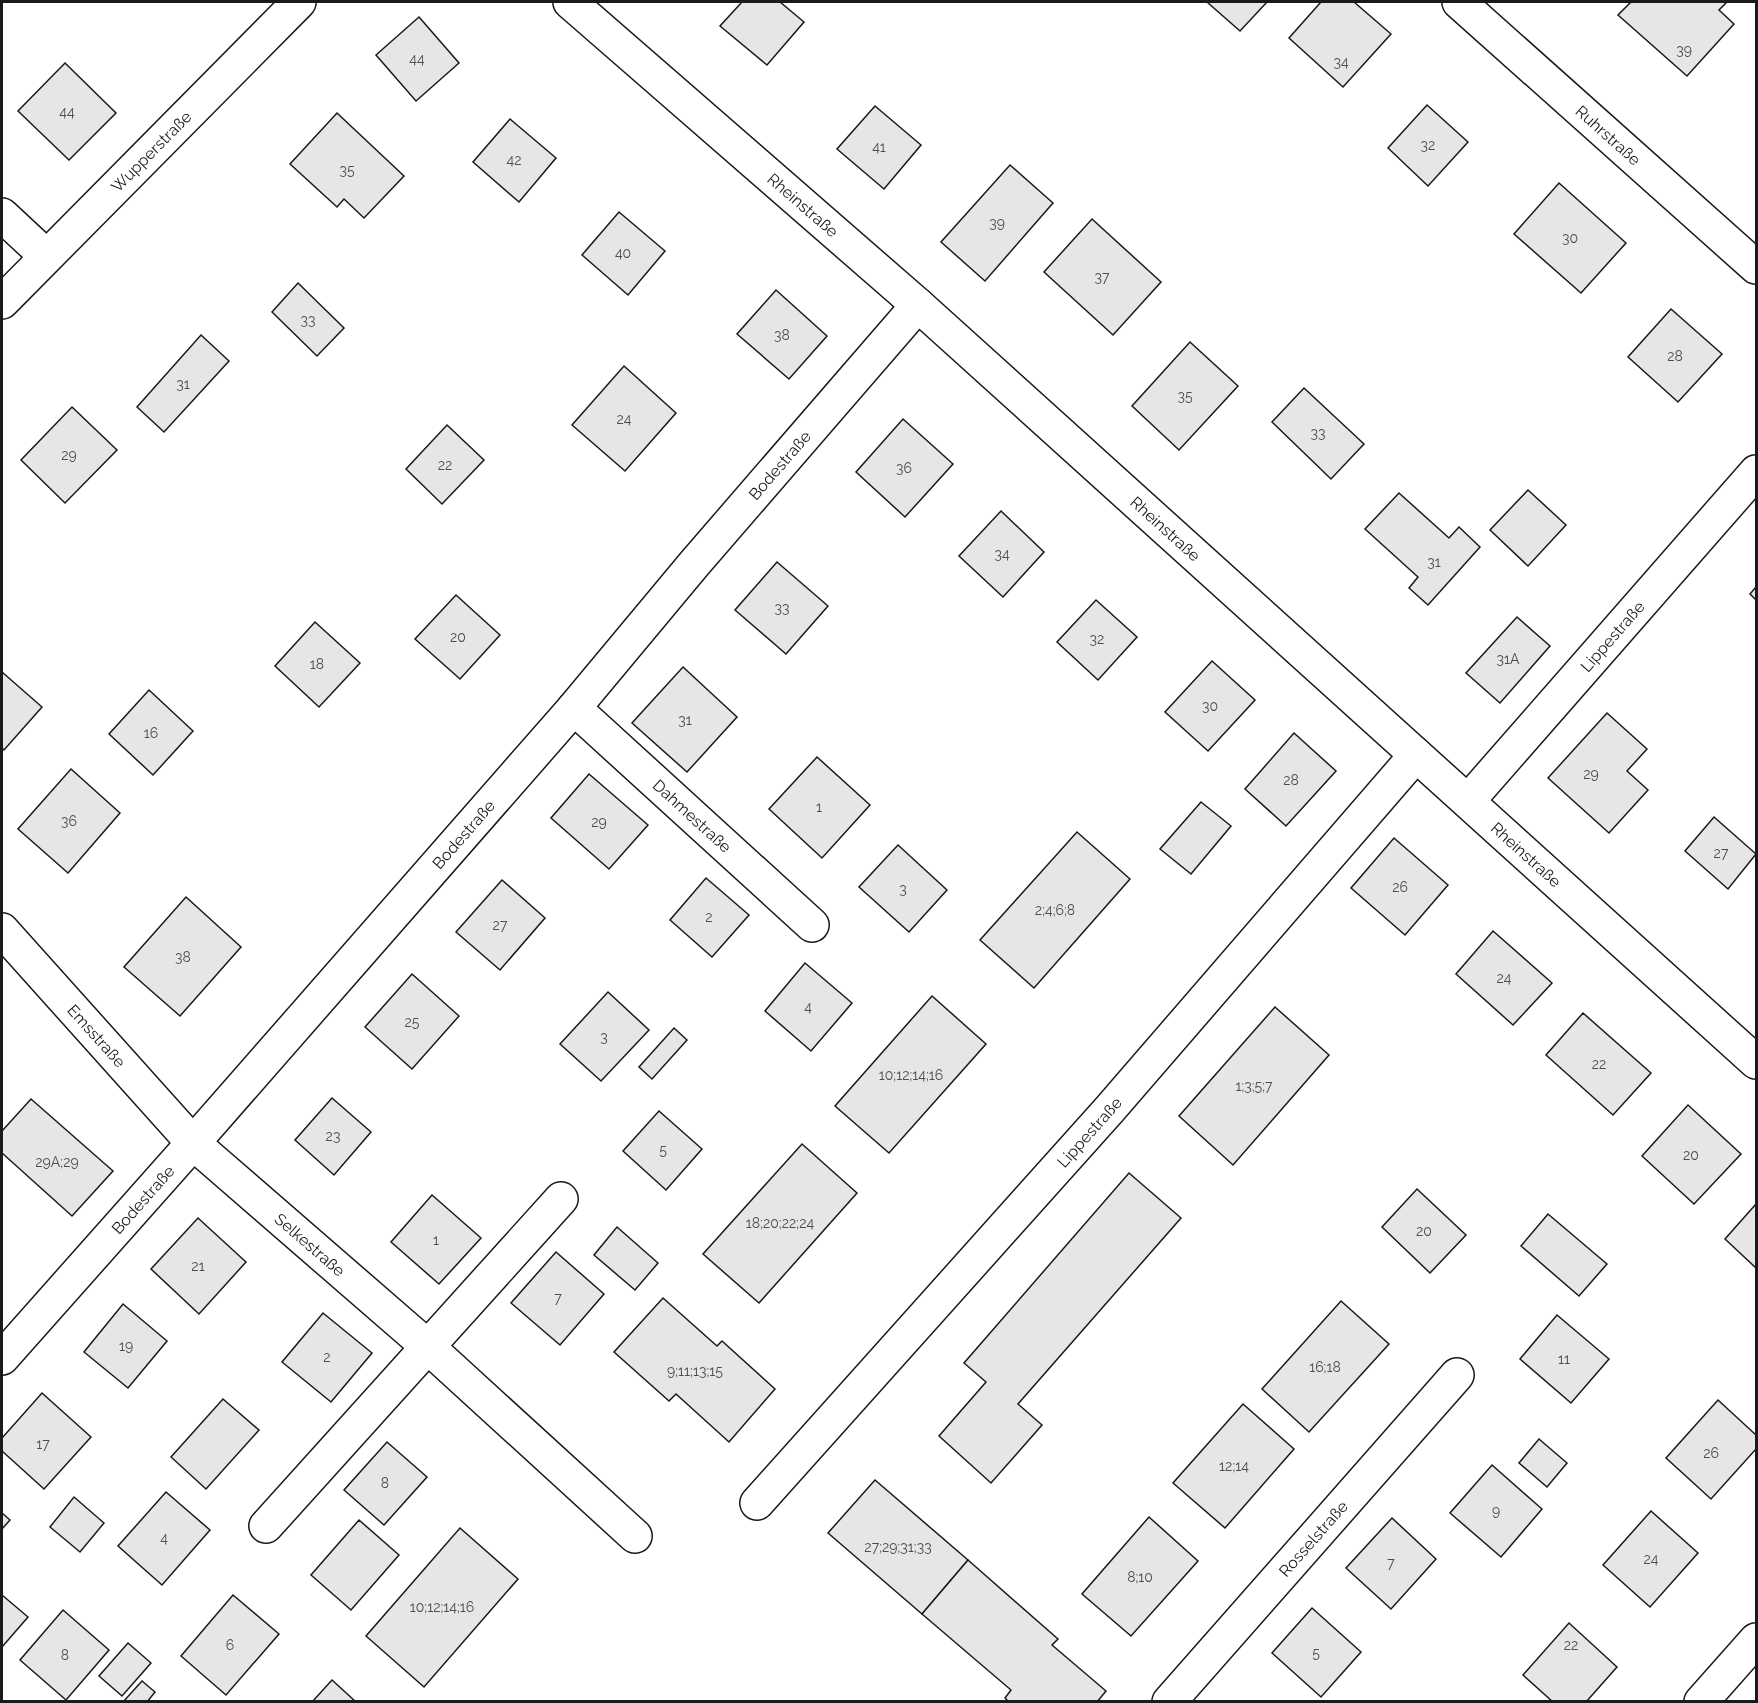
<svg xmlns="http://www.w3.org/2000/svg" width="1758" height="1703" viewBox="0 0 1758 1703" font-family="Raleway,sans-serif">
<rect width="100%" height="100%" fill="#fff"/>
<g fill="#e6e6e6" stroke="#1a1a1a" stroke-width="1.5">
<path d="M 742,2 L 780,2 L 804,22 L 767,65 L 720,26 Z"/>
<path d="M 1207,2 L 1267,2 L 1240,31 Z"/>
<path d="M 1321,2 L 1354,2 L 1391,34 L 1343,87 L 1289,38 Z"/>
<path d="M 1631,2 L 1727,2 L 1719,10 L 1734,24 L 1687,76 L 1618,15 Z"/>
<path d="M 419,17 L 459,63 L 416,101 L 376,55 Z"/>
<path d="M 65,63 L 116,113 L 69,160 L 18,111 Z"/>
<path d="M 1427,105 L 1468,142 L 1428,186 L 1388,148 Z"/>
<path d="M 875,106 L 921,145 L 884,189 L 837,149 Z"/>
<path d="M 337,113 L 404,176 L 364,218 L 344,199 L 337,207 L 290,164 Z"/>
<path d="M 510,119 L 556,158 L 519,202 L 473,162 Z"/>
<path d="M 1010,165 L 1053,203 L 985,281 L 941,242 Z"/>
<path d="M 1559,183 L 1626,243 L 1581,293 L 1514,234 Z"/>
<path d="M 619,212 L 665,251 L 628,295 L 582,255 Z"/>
<path d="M 1092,219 L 1161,282 L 1113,335 L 1044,272 Z"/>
<path d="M 298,283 L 344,328 L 317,356 L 272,312 Z"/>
<path d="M 776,290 L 827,336 L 789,379 L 737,334 Z"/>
<path d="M 1671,309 L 1722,354 L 1678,402 L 1628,357 Z"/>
<path d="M 201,335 L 229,361 L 164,432 L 137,407 Z"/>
<path d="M 1190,342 L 1238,386 L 1179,450 L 1132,406 Z"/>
<path d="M 624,366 L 676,413 L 625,471 L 572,425 Z"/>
<path d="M 1304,388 L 1364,444 L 1331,479 L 1272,422 Z"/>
<path d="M 72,407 L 117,450 L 65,503 L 21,460 Z"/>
<path d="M 903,419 L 953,464 L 905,517 L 856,472 Z"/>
<path d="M 447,425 L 484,460 L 442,504 L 406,469 Z"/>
<path d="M 1528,490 L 1566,525 L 1528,566 L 1490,530 Z"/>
<path d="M 1399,493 L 1449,538 L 1459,527 L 1480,547 L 1428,605 L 1409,588 L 1418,577 L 1365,529 Z"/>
<path d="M 1001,511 L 1044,552 L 1003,597 L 959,556 Z"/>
<path d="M 777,562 L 828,606 L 786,654 L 735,610 Z"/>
<path d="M 1756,587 L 1756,600 L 1750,594 Z"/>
<path d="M 456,595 L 500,635 L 460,679 L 415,639 Z"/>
<path d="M 1096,600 L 1137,637 L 1098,680 L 1057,642 Z"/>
<path d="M 1517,617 L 1550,646 L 1500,703 L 1466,673 Z"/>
<path d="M 315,622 L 360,663 L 319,707 L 275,666 Z"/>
<path d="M 1212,661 L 1255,700 L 1208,751 L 1165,712 Z"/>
<path d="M 683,667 L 737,717 L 687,772 L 632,723 Z"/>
<path d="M 2,672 L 42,707 L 4,750 L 2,748 Z"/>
<path d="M 149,690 L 193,731 L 153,775 L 109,734 Z"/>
<path d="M 1607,713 L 1647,749 L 1627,771 L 1648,790 L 1609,833 L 1548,778 Z"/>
<path d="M 1294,733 L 1336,771 L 1286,826 L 1245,789 Z"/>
<path d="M 817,757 L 870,805 L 822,858 L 769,809 Z"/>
<path d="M 71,769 L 120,813 L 68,873 L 18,829 Z"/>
<path d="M 589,774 L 648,825 L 609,869 L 551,818 Z"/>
<path d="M 1201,802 L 1231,826 L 1191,874 L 1160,849 Z"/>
<path d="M 1714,817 L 1756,854 L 1728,889 L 1685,851 Z"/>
<path d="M 1077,832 L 1130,879 L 1034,988 L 980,940 Z"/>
<path d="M 1394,838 L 1448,885 L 1405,935 L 1351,888 Z"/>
<path d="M 898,845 L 947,890 L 909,932 L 859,887 Z"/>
<path d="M 706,878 L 749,915 L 712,957 L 670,920 Z"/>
<path d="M 502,880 L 545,918 L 500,970 L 456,932 Z"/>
<path d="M 186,897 L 241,947 L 180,1016 L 124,967 Z"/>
<path d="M 1493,931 L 1552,983 L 1513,1025 L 1456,974 Z"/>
<path d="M 805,963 L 852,1003 L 811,1051 L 765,1011 Z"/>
<path d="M 412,974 L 459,1016 L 412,1069 L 365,1027 Z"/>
<path d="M 608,992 L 649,1030 L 601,1081 L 560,1044 Z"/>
<path d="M 932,996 L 986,1044 L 889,1153 L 835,1106 Z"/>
<path d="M 1275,1007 L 1329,1055 L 1233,1165 L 1179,1116 Z"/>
<path d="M 1583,1013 L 1651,1073 L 1613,1115 L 1546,1055 Z"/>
<path d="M 674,1028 L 687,1040 L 652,1079 L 639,1067 Z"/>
<path d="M 332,1098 L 371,1132 L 334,1175 L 295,1140 Z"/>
<path d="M 31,1099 L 113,1171 L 72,1216 L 2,1153 L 2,1131 Z"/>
<path d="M 1688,1105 L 1741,1154 L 1694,1204 L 1642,1156 Z"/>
<path d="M 659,1111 L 702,1149 L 666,1190 L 623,1151 Z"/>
<path d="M 802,1144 L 857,1193 L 759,1303 L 703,1254 Z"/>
<path d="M 1129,1173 L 1181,1218 L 1018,1404 L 1042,1425 L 991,1483 L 939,1436 L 986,1382 L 964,1363 Z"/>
<path d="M 1417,1189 L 1466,1235 L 1430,1273 L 1382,1227 Z"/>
<path d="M 432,1195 L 481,1238 L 439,1284 L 391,1242 Z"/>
<path d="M 1756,1204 L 1756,1268 L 1725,1239 Z"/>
<path d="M 1548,1214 L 1607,1264 L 1579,1296 L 1521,1246 Z"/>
<path d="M 198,1218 L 246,1262 L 199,1314 L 151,1269 Z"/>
<path d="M 617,1227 L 658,1263 L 635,1290 L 594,1255 Z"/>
<path d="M 556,1252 L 604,1294 L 560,1345 L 511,1303 Z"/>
<path d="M 663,1298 L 717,1346 L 722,1341 L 775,1389 L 729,1442 L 676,1394 L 669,1401 L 614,1352 Z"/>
<path d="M 1341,1301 L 1389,1344 L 1309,1432 L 1262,1389 Z"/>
<path d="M 123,1304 L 167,1341 L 128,1388 L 84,1352 Z"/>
<path d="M 323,1313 L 372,1353 L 331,1402 L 282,1362 Z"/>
<path d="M 1557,1315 L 1609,1359 L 1571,1403 L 1520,1359 Z"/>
<path d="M 42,1393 L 91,1437 L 44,1489 L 2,1451 L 2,1438 Z"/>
<path d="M 223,1399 L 259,1430 L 206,1489 L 171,1457 Z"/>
<path d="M 1718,1400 L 1756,1435 L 1756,1449 L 1711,1499 L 1666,1458 Z"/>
<path d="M 1243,1404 L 1294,1449 L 1225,1528 L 1173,1483 Z"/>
<path d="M 1539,1439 L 1567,1463 L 1547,1487 L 1519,1463 Z"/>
<path d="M 387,1442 L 427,1477 L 384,1525 L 344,1490 Z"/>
<path d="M 1492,1465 L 1542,1509 L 1501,1557 L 1450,1513 Z"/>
<path d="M 875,1480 L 968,1560 L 922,1614 L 828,1533 Z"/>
<path d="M 166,1492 L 210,1530 L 162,1585 L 118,1546 Z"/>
<path d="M 74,1497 L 104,1523 L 80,1552 L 50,1527 Z"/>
<path d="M 1651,1511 L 1698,1553 L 1650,1607 L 1603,1565 Z"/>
<path d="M 2,1513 L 10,1520 L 2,1529 Z"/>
<path d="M 1149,1517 L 1198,1561 L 1131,1636 L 1082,1594 Z"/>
<path d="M 1392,1518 L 1436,1559 L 1391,1609 L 1346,1568 Z"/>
<path d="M 359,1520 L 399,1555 L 351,1610 L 311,1575 Z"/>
<path d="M 460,1528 L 518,1579 L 424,1687 L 366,1636 Z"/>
<path d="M 968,1560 L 1058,1639 L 1052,1645 L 1106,1691 L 1097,1702 L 1009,1702 L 1005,1698 L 1011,1690 L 922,1614 Z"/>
<path d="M 2,1595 L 28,1617 L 2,1647 Z"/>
<path d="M 233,1595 L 279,1634 L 226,1695 L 181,1656 Z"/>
<path d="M 1312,1608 L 1361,1652 L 1321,1697 L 1272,1653 Z"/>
<path d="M 63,1610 L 109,1650 L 66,1700 L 20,1660 Z"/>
<path d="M 1569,1623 L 1617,1667 L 1586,1702 L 1553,1702 L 1523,1675 Z"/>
<path d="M 128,1643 L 151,1663 L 122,1696 L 99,1676 Z"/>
<path d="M 332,1680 L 356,1702 L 312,1702 Z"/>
<path d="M 142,1681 L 155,1692 L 147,1702 L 123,1702 Z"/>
</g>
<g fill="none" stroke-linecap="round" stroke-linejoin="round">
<g stroke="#1a1a1a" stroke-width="36">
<g id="minor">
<path id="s1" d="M 570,2 L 918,305 L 1756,1062"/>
<path id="s2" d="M 1459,2 L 1756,267"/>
<path d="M 2,215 L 46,256"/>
<path id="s3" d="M 2,302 L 299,2"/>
<path id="s4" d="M 574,708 L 812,925"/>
<path id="s5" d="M 1468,801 L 1756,472"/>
<path id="s6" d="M 2,930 L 193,1143 L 427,1346 L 635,1536"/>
<path id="s7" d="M 2,1358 L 193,1143 L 574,708 L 694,564 L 918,305"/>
<path id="s8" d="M 757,1503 L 1109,1110 L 1416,755"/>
<path d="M 266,1526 L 561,1199"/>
<path id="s9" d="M 1169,1702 L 1457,1375"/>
<path d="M 1701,1702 L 1756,1640"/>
</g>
</g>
<use href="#minor" stroke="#fff" stroke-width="33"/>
</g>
<g text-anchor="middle" stroke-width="4.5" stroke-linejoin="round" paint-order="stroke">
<g font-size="14" fill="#4d4d4d">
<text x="1684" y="55">39</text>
<text x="417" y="64">44</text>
<text x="1341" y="67">34</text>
<text x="67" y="117">44</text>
<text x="1428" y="150">32</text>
<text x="879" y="152">41</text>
<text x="514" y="165">42</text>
<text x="347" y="175">35</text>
<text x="997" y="228">39</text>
<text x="1570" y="243">30</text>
<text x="623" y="258">40</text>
<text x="1102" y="282">37</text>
<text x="308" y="325">33</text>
<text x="782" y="340">38</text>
<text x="1675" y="361">28</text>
<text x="183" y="389">31</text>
<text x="1185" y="401">35</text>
<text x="624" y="424">24</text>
<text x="1318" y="438">33</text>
<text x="69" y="460">29</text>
<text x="445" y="470">22</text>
<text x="904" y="473">36</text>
<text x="1002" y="559">34</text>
<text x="1434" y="567">31</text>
<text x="782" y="613">33</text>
<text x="458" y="642">20</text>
<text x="1097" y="644">32</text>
<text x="1508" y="664">31A</text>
<text x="317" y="669">18</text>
<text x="1210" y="711">30</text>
<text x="685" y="725">31</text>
<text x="151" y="738">16</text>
<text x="1591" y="779">29</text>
<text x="1291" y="785">28</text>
<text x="819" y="812">1</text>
<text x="69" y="826">36</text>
<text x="599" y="827">29</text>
<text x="1721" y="858">27</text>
<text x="1400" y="892">26</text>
<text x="903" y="894">3</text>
<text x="1055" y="915">2;4;6;8</text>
<text x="709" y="922">2</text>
<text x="500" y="930">27</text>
<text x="183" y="962">38</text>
<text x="1504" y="983">24</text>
<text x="808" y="1012">4</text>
<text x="412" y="1027">25</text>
<text x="604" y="1042">3</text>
<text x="1599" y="1069">22</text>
<text x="911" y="1080">10;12;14;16</text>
<text x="1254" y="1091">1;3;5;7</text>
<text x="333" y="1141">23</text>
<text x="663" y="1155">5</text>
<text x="1691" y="1160">20</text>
<text x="57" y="1167">29A;29</text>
<text x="780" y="1228">18;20;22;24</text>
<text x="1424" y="1236">20</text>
<text x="436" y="1245">1</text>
<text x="198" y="1271">21</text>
<text x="558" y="1303">7</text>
<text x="126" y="1351">19</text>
<text x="327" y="1362">2</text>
<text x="1564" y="1364">11</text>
<text x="1325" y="1372">16;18</text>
<text x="695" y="1376">9;11;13;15</text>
<text x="43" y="1449">17</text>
<text x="1711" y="1458">26</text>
<text x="1234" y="1471">12;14</text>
<text x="385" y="1488">8</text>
<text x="1496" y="1516">9</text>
<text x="164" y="1543">4</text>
<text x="898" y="1552">27;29;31;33</text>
<text x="1651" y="1564">24</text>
<text x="1391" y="1568">7</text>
<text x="1140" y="1582">8;10</text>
<text x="442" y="1612">10;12;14;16</text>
<text x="230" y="1650">6</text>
<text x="1571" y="1650">22</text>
<text x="1316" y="1658">5</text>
<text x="65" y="1660">8</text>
</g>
<g font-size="16" fill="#1a1a1a" stroke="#fff">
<text dy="6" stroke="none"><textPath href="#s2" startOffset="200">Ruhrstraße</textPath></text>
<text dy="6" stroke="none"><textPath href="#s3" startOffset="212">Wupperstraße</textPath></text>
<text dy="6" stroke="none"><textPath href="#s1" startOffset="309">Rheinstraße</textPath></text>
<text dy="6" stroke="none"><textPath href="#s7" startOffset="1184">Bodestraße</textPath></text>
<text dy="6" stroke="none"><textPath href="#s1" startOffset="795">Rheinstraße</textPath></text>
<text dy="6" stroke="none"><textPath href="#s5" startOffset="219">Lippestraße</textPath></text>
<text dy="6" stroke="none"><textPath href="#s4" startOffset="160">Dahmestraße</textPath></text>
<text dy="6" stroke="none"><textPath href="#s7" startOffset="698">Bodestraße</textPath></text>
<text dy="6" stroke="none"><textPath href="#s1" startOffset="1281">Rheinstraße</textPath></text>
<text dy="6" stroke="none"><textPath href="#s6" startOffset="142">Emsstraße</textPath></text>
<text dy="6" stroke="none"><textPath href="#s8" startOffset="498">Lippestraße</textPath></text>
<text dy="6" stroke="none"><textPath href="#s7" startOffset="212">Bodestraße</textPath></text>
<text dy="6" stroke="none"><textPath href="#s6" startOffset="441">Selkestraße</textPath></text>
<text dy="6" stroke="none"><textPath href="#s9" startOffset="218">Rosselstraße</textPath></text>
</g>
</g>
<rect width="1758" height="1703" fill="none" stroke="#1a1a1a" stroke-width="6"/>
</svg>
